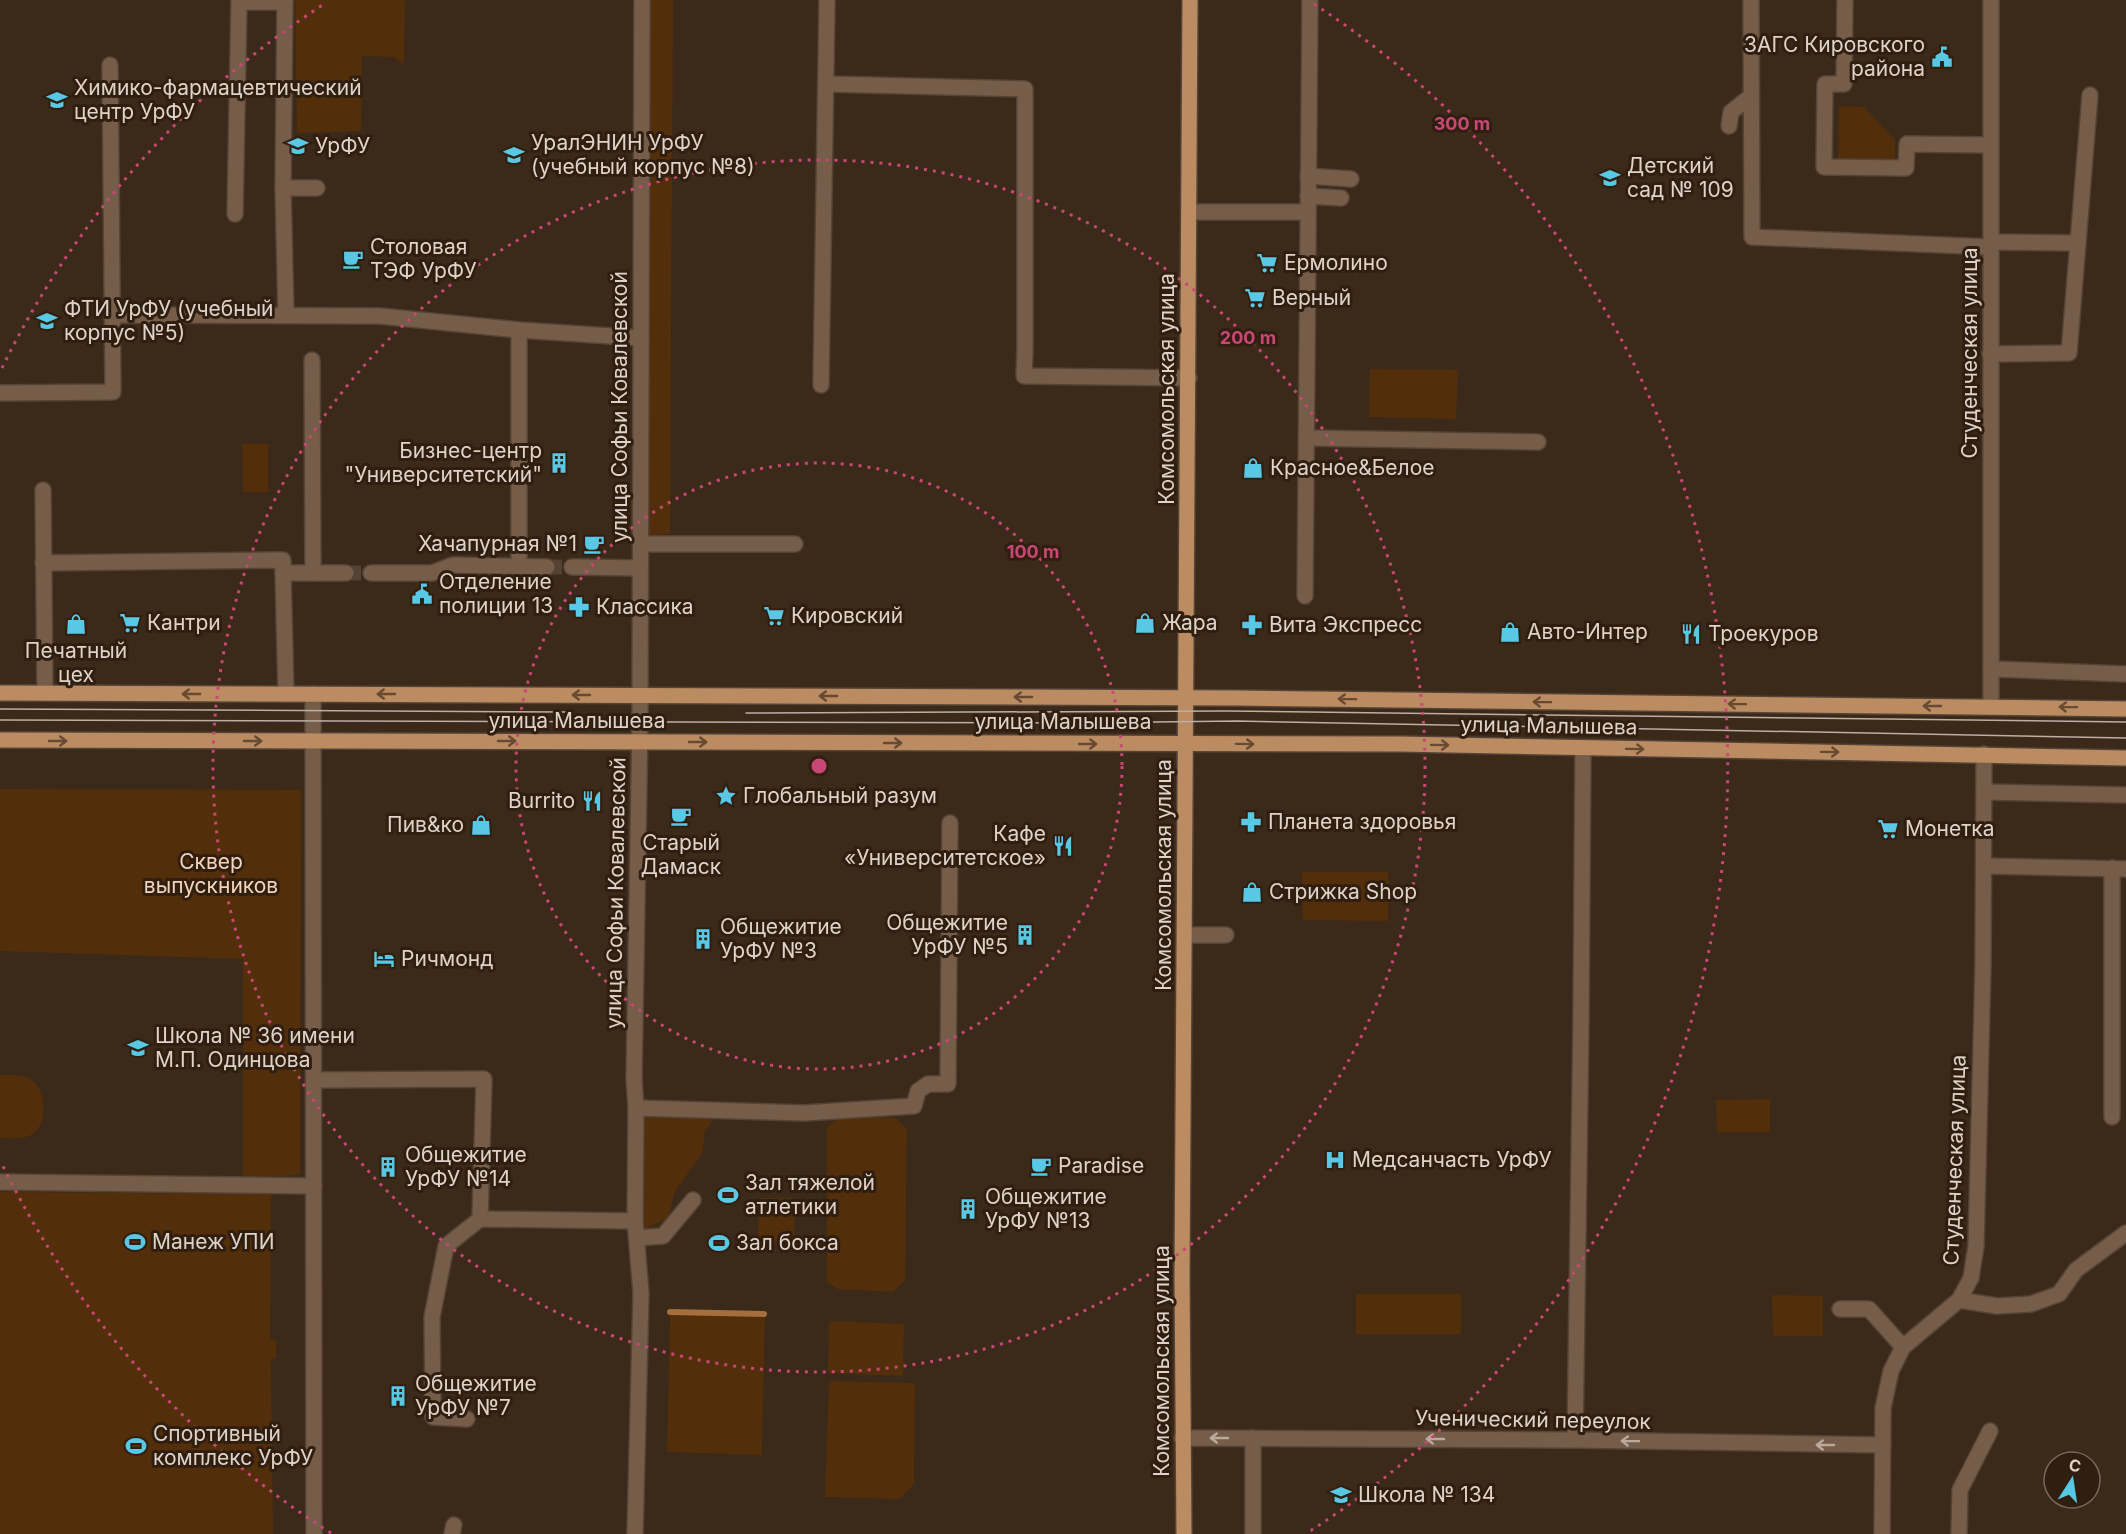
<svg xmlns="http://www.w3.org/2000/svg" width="2126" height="1534" viewBox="0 0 2126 1534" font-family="Inter,sans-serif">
<rect width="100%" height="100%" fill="#3b291a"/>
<g fill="#522e0b">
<path d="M 295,0 L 405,0 L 404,65 L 394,57 L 362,56 L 361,131 L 297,133 Z"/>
<path d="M 650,0 L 673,0 L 670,534 L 648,535 Z"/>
<path d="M 1839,106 L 1864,107 L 1895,139 L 1895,161 L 1838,159 Z"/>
<path d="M 1370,369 L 1458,370 L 1456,419 L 1369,417 Z"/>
<path d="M 242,444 L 268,444 L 268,492 L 243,492 Z"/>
<path d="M 0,789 L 301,790 L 300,1175 L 243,1178 L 243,959 L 0,951 Z"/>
<path d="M 1302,872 L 1388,872 L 1388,921 L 1303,920 Z"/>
<path d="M 0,1075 C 9,1075 20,1074 28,1078 C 45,1085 49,1118 36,1131 C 27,1141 12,1138 0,1138 Z"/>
<path d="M 1770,1099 L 1770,1132 L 1717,1132 L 1716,1100 Z"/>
<path d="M 641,1113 L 717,1115 L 705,1131 L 702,1154 L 675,1191 L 668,1218 L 641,1231 Z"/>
<path d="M 839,1116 L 896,1118 L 907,1129 L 905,1281 L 893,1292 L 837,1289 L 827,1281 L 827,1128 Z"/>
<path d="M 0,1192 L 271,1194 L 270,1339 L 276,1340 L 276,1359 L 271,1359 L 273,1534 L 0,1534 Z"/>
<path d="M 759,1198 L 795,1198 L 794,1243 L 758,1242 Z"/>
<rect x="1356" y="1294" width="105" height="40"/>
<path d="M 1772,1295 L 1823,1296 L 1823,1336 L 1773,1336 Z"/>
<path d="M 670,1313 L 765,1315 L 762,1455 L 667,1452 Z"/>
<path d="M 829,1321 L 904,1324 L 903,1376 L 828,1373 Z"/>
<path d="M 829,1381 L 915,1383 L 914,1484 L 899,1499 L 825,1497 Z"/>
</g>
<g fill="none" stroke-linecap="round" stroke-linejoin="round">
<path stroke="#a56e3d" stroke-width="6" d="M 670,1312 L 764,1314"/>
<g stroke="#544234" stroke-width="15" stroke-dasharray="15 8" stroke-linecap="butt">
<path d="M 547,567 L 572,567"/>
<path d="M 346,573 L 371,573"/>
</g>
<g stroke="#554436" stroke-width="18">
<g id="minor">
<path d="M 285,0 L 283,188 L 286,315"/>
<path d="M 1751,0 L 1752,237 L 1990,247"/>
<path d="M 1845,0 L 1844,84 L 1825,84 L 1824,167 L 1906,168 L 1907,144 L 1991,145"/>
<path d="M 1991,0 L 1991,707"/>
<path d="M 827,84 L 1025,89 L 1025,350 L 1024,376 L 1189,378"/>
<path d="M 1729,126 L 1731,112 L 1751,96"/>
<path d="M 1308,176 L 1351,179"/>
<path d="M 283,188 L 317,188"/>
<path d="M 1308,196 L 1341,198"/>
<path d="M 1190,212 L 1308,212"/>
<path d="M 235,214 L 239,2 L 285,2"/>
<path d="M 1991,242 L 2078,243"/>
<path d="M 112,315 L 380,316 L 519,330 L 641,338"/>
<path d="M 1990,354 L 2069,353 L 2090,95"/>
<path d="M 821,385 L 827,0"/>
<path d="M 0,393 L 113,392 L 110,65"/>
<path d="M 1307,438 L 1538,442"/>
<path d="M 43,490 L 45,693"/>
<path d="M 641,544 L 795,544"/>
<path d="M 43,563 L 283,560 L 283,573"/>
<path d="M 519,566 L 519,330"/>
<path d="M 572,567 L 640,568"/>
<path d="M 313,573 L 346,573"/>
<path d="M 371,573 L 432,573 L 453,565 L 547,567"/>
<path d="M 1305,596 L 1310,0"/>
<path d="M 1991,669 L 2126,674"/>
<path d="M 286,694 L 283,573 L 313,573 L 312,360"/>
<path d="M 313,694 L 314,1534"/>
<path d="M 1984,792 L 2126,795"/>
<path d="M 1984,866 L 2126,869"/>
<path d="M 2112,868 L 2112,1117"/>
<path d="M 1185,935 L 1226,935"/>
<path d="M 314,1080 L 484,1079 L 480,1219"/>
<path d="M 636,1108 L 804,1113 L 914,1106 L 918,1091 L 928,1084 L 948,1084 L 950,823"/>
<path d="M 0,1182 L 314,1186"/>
<path d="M 637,1238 L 663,1236 L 693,1200"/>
<path d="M 1959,1300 L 1997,1306 L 2031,1304 L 2059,1294 L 2076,1270 L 2126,1233"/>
<path d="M 1840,1309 L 1869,1309 L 1903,1347"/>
<path d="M 467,1419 L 433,1417 L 432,1317 L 446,1246 L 480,1219 L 635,1221"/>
<path d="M 1182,1438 L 1575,1440 L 1883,1445"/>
<path d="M 1253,1438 L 1253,1534"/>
<path d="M 1575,1440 L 1581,1019 L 1583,748"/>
<path d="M 452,1534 L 454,1525"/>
<path d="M 635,1534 L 641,1293 L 635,1221 L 636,1108 L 634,1079 L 640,722 L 642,0"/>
<path d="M 1882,1534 L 1883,1408 L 1891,1371 L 1903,1347 L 1959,1300 L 1971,1278 L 1976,1246 L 1983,966 L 1984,754"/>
<path d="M 1959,1534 L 1960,1490 L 1990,1431"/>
</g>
</g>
<g stroke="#554436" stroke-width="18">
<g id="major">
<path d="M 0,693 L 1238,698 L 2126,709"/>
<path d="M 0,740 L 1400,744 L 2126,758"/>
<path d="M 1184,1534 L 1182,1277 L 1190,0"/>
</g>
</g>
<use href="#minor" stroke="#755d49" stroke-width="15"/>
<use href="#major" stroke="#bb8b62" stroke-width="15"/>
<g stroke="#bcafa4" stroke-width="1.5">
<path d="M 0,709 L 566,712"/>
<path d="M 746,713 L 1227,711 L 2126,722"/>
<path d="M 0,720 L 1070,723 L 1237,721 L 2126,738"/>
</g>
</g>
<defs><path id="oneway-shaft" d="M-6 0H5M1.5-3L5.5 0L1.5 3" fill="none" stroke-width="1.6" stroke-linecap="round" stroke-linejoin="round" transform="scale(1.5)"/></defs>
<g stroke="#684a31">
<use href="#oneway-shaft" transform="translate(191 694) rotate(-180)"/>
<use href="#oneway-shaft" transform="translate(386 694) rotate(-180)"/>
<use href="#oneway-shaft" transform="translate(581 695) rotate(-180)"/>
<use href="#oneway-shaft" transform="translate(828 696) rotate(-180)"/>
<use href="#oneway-shaft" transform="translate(1023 697) rotate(-180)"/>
<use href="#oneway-shaft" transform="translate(1347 699) rotate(-179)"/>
<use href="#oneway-shaft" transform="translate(1542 702) rotate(-179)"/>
<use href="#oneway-shaft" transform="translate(1737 704) rotate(-179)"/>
<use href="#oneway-shaft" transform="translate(1932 706) rotate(-180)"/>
<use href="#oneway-shaft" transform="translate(2068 707) rotate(-179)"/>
<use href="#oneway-shaft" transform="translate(58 741)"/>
<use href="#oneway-shaft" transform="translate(253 741)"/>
<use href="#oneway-shaft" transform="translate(507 741)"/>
<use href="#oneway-shaft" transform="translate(698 742)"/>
<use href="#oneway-shaft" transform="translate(893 743)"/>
<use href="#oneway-shaft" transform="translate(1088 744)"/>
<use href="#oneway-shaft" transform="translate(1245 744) rotate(1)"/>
<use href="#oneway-shaft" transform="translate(1440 745) rotate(1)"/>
<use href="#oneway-shaft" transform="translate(1635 749) rotate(1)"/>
<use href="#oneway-shaft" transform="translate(1830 752) rotate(1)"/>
</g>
<g stroke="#baaa9c">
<use href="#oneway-shaft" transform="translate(1219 1438) rotate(180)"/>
<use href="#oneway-shaft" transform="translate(1435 1439) rotate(-180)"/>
<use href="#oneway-shaft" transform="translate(1630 1441) rotate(-179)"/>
<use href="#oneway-shaft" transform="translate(1825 1445) rotate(-180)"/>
</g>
<g fill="none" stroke="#c94776" stroke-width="3" stroke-dasharray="3 6">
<circle cx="819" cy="766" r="303"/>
<circle cx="819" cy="766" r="606"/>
<path d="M331 1533A909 909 0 0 1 2 1164M2 368A909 909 0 0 1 324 4M1314 4A909 909 0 0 1 1307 1533"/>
</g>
<defs>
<g id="civic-bare" transform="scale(1.62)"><path d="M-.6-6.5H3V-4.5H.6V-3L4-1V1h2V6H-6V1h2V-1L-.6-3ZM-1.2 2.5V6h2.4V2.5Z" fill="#58c8e4" stroke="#301f10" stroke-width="2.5" paint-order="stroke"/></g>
<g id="university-bare" transform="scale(1.62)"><path d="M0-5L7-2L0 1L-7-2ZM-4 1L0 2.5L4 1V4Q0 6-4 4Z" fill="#58c8e4" stroke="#301f10" stroke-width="2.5" paint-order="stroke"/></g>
<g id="school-bare" transform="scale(1.62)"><path d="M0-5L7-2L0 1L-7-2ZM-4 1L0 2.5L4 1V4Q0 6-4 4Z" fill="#58c8e4" stroke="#301f10" stroke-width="2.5" paint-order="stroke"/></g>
<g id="cafe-bare" transform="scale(1.62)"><path d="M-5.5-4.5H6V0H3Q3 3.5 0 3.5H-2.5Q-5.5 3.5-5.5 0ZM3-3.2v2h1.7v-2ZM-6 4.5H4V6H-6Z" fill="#58c8e4" stroke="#301f10" stroke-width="2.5" paint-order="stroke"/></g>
<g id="supermarket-bare" transform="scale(1.62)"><path d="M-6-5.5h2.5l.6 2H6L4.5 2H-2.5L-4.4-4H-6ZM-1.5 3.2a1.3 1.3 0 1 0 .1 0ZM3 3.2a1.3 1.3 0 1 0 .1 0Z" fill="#58c8e4" stroke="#301f10" stroke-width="2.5" paint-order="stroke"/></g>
<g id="building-bare" transform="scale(1.62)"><path d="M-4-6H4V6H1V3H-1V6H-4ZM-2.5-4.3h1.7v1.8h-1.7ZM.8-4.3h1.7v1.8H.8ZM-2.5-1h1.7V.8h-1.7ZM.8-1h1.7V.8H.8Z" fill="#58c8e4" stroke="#301f10" stroke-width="2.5" paint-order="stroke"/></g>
<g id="shop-bare" transform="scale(1.62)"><path d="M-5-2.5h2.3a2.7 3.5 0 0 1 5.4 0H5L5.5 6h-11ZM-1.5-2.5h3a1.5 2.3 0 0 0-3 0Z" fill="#58c8e4" stroke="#301f10" stroke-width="2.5" paint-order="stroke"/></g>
<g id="pharmacy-bare" transform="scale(1.62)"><path d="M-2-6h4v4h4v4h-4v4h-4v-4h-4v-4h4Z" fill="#58c8e4" stroke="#301f10" stroke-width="2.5" paint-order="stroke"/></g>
<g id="restaurant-bare" transform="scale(1.62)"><path d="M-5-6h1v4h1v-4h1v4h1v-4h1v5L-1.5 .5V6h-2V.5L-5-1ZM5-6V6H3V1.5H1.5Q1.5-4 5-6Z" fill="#58c8e4" stroke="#301f10" stroke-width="2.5" paint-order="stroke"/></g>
<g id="sight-bare" transform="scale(1.62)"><path d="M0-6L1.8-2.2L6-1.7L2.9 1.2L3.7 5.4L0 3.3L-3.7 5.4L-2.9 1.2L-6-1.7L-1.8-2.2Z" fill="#58c8e4" stroke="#301f10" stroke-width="2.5" paint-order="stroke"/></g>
<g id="hotel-bare" transform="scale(1.62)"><path d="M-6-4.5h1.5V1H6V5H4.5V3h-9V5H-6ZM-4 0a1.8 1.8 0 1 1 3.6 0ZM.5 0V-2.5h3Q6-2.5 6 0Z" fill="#58c8e4" stroke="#301f10" stroke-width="2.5" paint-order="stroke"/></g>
<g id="hospital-bare" transform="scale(1.62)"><path d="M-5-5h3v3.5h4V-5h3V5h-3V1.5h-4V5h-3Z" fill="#58c8e4" stroke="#301f10" stroke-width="2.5" paint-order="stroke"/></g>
<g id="stadium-bare" transform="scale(1.62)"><path d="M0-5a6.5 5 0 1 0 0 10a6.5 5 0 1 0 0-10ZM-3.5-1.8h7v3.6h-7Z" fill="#58c8e4" stroke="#301f10" stroke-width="2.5" paint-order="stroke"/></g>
</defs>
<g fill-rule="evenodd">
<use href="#civic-bare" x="1942" y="57"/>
<use href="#university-bare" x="57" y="100"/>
<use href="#university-bare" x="298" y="146"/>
<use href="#university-bare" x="514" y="155"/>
<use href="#school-bare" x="1610" y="178"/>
<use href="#cafe-bare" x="353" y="259"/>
<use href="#supermarket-bare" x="1267" y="263"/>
<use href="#supermarket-bare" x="1255" y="298"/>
<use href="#university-bare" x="47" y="321"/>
<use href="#building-bare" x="559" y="463"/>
<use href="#shop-bare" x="1253" y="468"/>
<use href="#cafe-bare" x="594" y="544"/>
<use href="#civic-bare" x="422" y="594"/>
<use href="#pharmacy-bare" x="579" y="607"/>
<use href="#supermarket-bare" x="774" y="616"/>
<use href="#supermarket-bare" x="130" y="623"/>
<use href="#shop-bare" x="1145" y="623"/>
<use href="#shop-bare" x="76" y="624"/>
<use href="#pharmacy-bare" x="1252" y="625"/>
<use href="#shop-bare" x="1510" y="632"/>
<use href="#restaurant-bare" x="1691" y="634"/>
<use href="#sight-bare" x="726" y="796"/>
<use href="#restaurant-bare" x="592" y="801"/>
<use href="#cafe-bare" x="681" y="816"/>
<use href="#pharmacy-bare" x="1251" y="822"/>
<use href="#shop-bare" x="481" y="825"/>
<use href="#supermarket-bare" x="1888" y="829"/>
<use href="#restaurant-bare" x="1063" y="846"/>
<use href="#shop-bare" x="1252" y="892"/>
<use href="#building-bare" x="1025" y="935"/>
<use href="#building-bare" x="703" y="939"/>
<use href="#hotel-bare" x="384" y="959"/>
<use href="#school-bare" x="138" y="1048"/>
<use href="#hospital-bare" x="1335" y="1160"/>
<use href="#cafe-bare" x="1041" y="1166"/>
<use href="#building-bare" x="388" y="1167"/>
<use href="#stadium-bare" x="728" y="1195"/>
<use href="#building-bare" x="968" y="1209"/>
<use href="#stadium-bare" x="135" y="1242"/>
<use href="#stadium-bare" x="719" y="1243"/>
<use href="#building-bare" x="398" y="1396"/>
<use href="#stadium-bare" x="136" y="1446"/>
<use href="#school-bare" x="1341" y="1495"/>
</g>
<g text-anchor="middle" stroke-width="6" stroke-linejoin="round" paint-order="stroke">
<g font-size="21" fill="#dfd3c9" stroke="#301f10" text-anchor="start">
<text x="1925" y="52" text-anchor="end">ЗАГС Кировского<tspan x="1925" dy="24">района</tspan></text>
<text x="74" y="95">Химико-фармацевтический<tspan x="74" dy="24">центр УрФУ</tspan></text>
<text x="531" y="150">УралЭНИН УрФУ<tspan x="531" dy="24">(учебный корпус №8)</tspan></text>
<text x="315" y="153">УрФУ</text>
<text x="1627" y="173">Детский<tspan x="1627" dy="24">сад № 109</tspan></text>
<text x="370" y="254">Столовая<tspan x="370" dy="24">ТЭФ УрФУ</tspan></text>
<text x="1284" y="270">Ермолино</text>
<text x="1272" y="305">Верный</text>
<text x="64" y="316">ФТИ УрФУ (учебный<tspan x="64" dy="24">корпус №5)</tspan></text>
<text x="542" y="458" text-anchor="end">Бизнес-центр<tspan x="542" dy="24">"Университетский"</tspan></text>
<text x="1270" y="475">Красное&amp;Белое</text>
<text x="577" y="551" text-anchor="end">Хачапурная №1</text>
<text x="439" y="589">Отделение<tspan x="439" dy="24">полиции 13</tspan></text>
<text x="596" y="614">Классика</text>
<text x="791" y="623">Кировский</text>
<text x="147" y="630">Кантри</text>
<text x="1162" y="630">Жара</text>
<text x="1269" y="632">Вита Экспресс</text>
<text x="1527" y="639">Авто-Интер</text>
<text x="1708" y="641">Троекуров</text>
<text x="76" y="658" text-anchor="middle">Печатный<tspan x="76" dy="24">цех</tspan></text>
<text x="743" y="803">Глобальный разум</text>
<text x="575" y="808" text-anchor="end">Burrito</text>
<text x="1268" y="829">Планета здоровья</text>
<text x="464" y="832" text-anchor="end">Пив&amp;ко</text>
<text x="1905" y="836">Монетка</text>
<text x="1046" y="841" text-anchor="end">Кафе<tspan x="1046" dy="24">«Университетское»</tspan></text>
<text x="681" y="850" text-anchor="middle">Старый<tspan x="681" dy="24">Дамаск</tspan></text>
<text x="1269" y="899">Стрижка Shop</text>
<text x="1008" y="930" text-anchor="end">Общежитие<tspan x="1008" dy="24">УрФУ №5</tspan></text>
<text x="720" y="934">Общежитие<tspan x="720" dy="24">УрФУ №3</tspan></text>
<text x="401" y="966">Ричмонд</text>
<text x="155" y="1043">Школа № 36 имени<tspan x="155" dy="24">М.П. Одинцова</tspan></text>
<text x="405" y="1162">Общежитие<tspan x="405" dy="24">УрФУ №14</tspan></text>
<text x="1352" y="1167">Медсанчасть УрФУ</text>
<text x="1058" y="1173">Paradise</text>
<text x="745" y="1190">Зал тяжелой<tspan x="745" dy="24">атлетики</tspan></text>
<text x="985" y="1204">Общежитие<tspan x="985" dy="24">УрФУ №13</tspan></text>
<text x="152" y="1249">Манеж УПИ</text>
<text x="736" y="1250">Зал бокса</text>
<text x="415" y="1391">Общежитие<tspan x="415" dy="24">УрФУ №7</tspan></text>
<text x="153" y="1441">Спортивный<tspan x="153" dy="24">комплекс УрФУ</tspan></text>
<text x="1358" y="1502">Школа № 134</text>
</g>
<g font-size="21" fill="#dfd3c9" stroke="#301f10">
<text transform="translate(1970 353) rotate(-90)" y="7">Студенческая улица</text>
<text transform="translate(1167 389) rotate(-90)" y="7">Комсомольская улица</text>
<text transform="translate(620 407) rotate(-90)" y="7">улица Софьи Ковалевской</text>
<text x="577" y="728">улица Малышева</text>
<text x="1063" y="729">улица Малышева</text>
<text transform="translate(1549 726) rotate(1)" y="7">улица Малышева</text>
<text transform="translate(1164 875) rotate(-90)" y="7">Комсомольская улица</text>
<text transform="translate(616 893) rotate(-89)" y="7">улица Софьи Ковалевской</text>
<text transform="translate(1955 1160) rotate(-88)" y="7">Студенческая улица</text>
<text transform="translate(1162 1361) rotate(-90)" y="7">Комсомольская улица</text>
<text transform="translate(1533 1420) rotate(1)" y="7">Ученический переулок</text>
</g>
<g font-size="21" fill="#f4d4ba" stroke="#301f10">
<text x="211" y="869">Сквер<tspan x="211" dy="24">выпускников</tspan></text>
</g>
</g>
<circle cx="819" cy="766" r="9" fill="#c94776" stroke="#301f10" stroke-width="3"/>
<g font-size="18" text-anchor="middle" font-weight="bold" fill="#c94776" stroke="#301f10" stroke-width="6" stroke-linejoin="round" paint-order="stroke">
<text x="1462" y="130">300 m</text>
<text x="1248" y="344">200 m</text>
<text x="1033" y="558">100 m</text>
</g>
<g transform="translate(2072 1480) rotate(12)"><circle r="28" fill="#301f10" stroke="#76675a" stroke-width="1.5"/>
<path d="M0-4.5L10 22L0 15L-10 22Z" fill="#58c8e4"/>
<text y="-9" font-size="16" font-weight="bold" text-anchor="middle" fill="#dfd3c9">С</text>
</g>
</svg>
